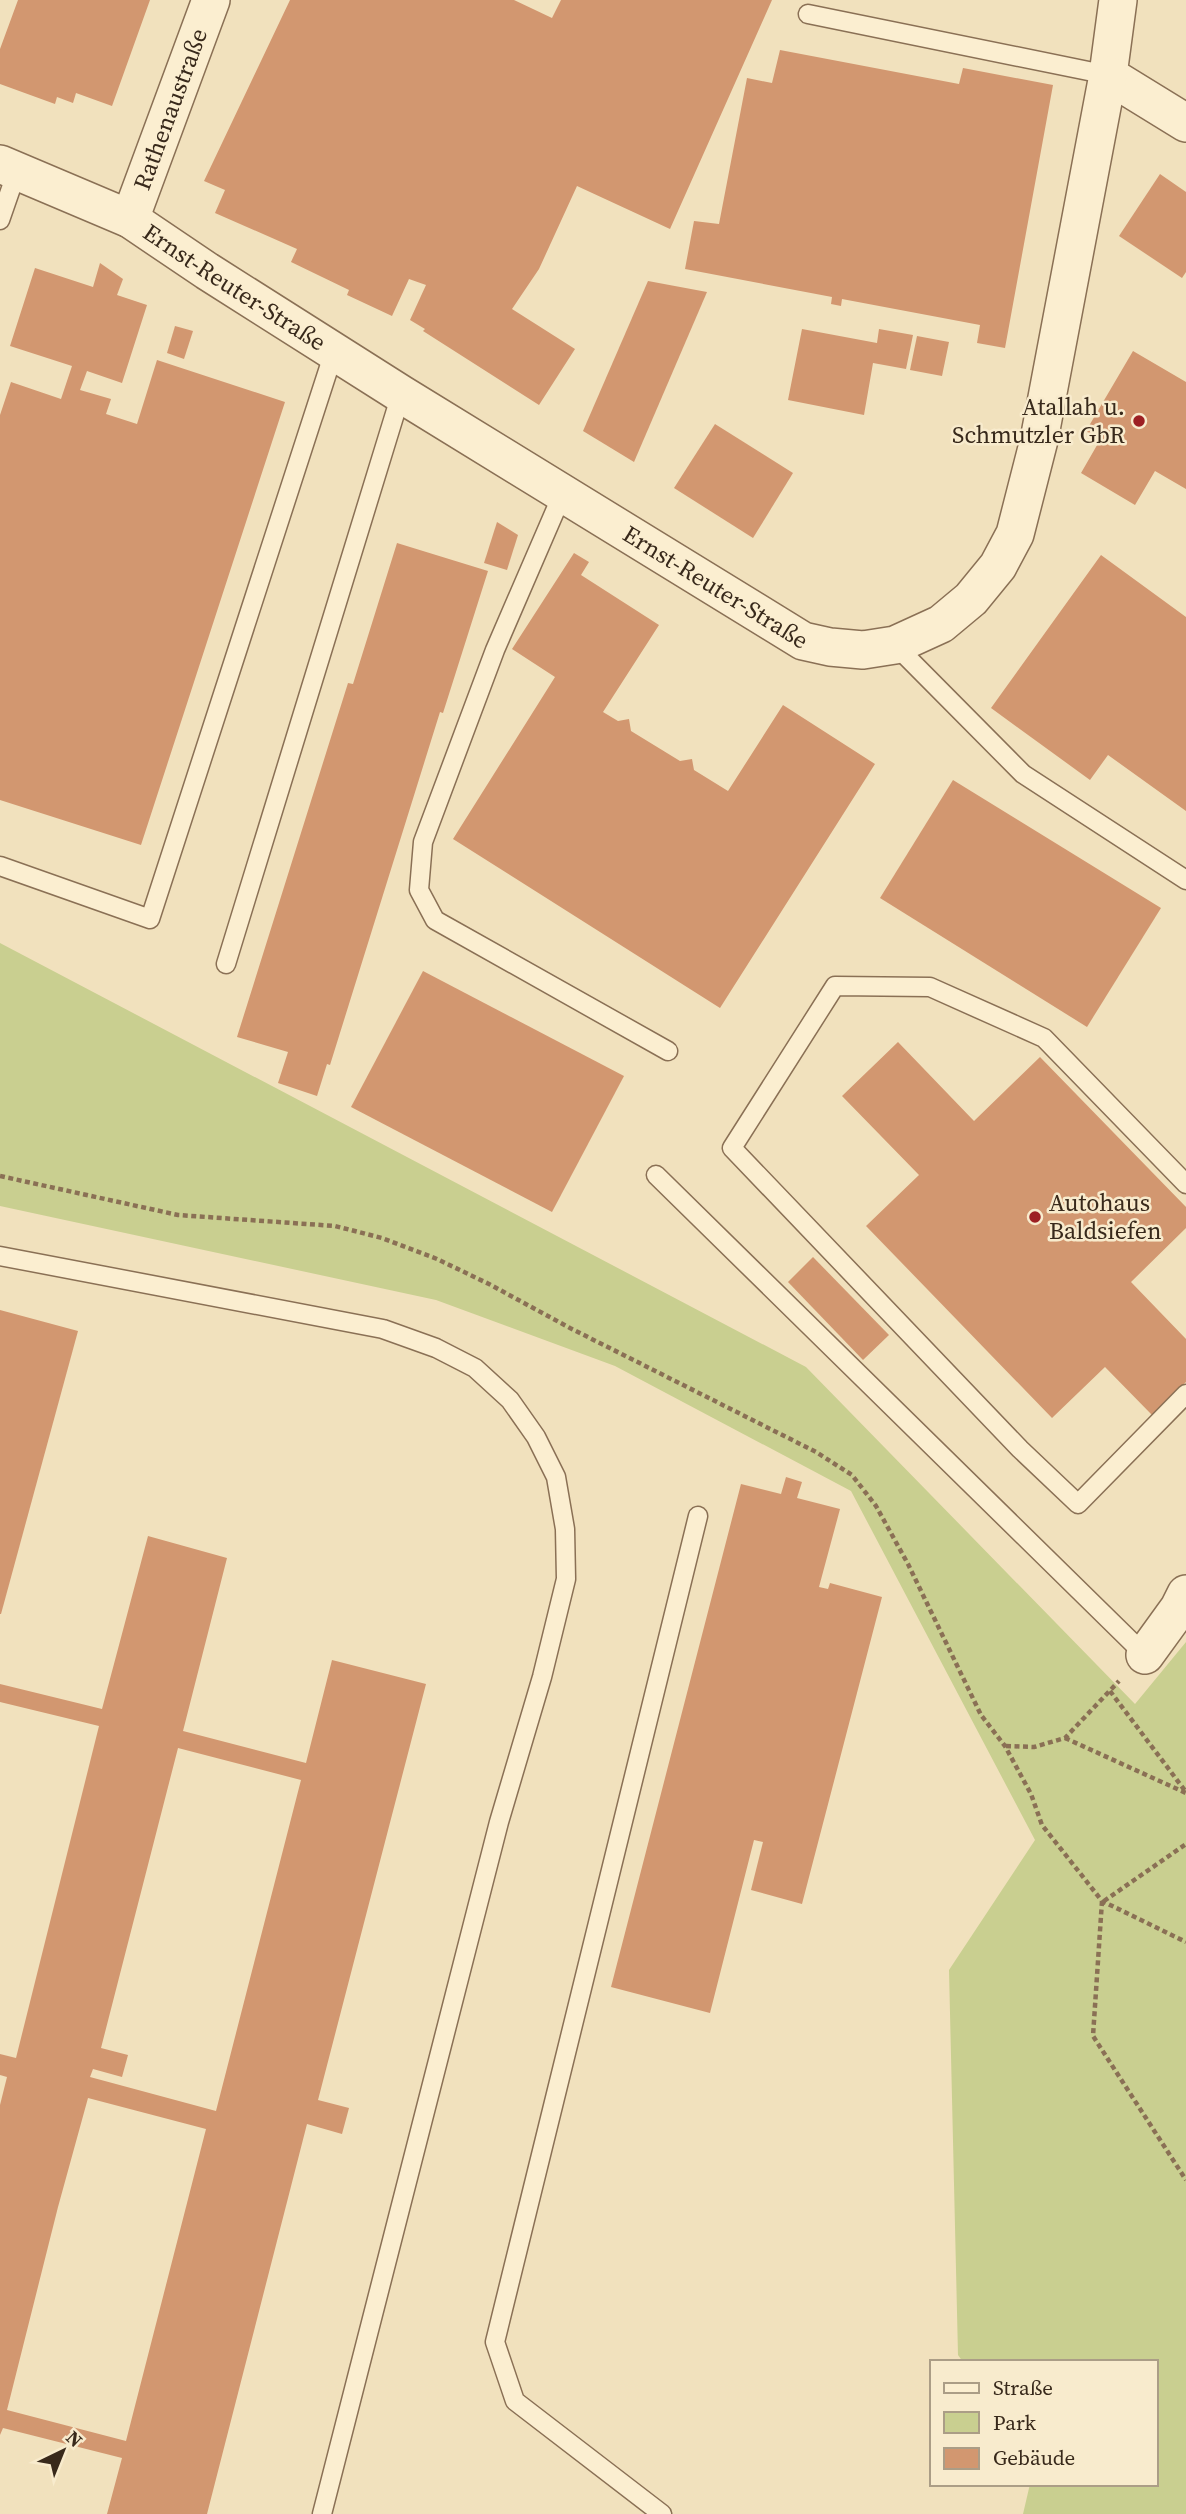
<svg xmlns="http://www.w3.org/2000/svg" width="1186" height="2514" viewBox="0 0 1186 2514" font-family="'Source Serif 4',serif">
<rect width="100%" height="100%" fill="#f1e1bd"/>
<path fill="#c9cf90" d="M 0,943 L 806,1367 L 1135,1704 L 1186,1642 L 1186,2514 L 1023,2514 L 1030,2484 L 1156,2484 L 1156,2362 L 963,2362 L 958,2355 L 949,1970 L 1035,1840 L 851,1491 L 615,1366 L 436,1300 L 0,1206 Z"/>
<g fill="#d29770" fill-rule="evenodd">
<path d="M 18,0 L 150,0 L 112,106 L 76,93 L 73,103 L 57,97 L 55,104 L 0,84 L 0,49 Z"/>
<path d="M 290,0 L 514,0 L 552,18 L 561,0 L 772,0 L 670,229 L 577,186 L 539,269 L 512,309 L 575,349 L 539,405 L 423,331 L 425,329 L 410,320 L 426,285 L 409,279 L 392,316 L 347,295 L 349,290 L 291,262 L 297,249 L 215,213 L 225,190 L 204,181 Z"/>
<path d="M 780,50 L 959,84 L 963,68 L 1053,85 L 1005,348 L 977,343 L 980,325 L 842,299 L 841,306 L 831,304 L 832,297 L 685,269 L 694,221 L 719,224 L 747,78 L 772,83 Z"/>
<path d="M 1160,174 L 1186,192 L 1186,272 L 1182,278 L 1119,236 Z"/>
<path d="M 100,263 L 123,279 L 117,295 L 147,305 L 122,383 L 87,371 L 80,390 L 111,399 L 106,414 L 137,424 L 157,360 L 285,402 L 141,845 L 0,800 L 0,415 L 11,382 L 61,399 L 72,366 L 10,346 L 35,268 L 93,287 Z"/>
<path d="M 648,281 L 707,292 L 634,462 L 583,431 Z"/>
<path d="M 175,326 L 193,331 L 184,359 L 167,353 Z"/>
<path d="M 802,329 L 877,343 L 879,329 L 913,335 L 906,369 L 873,363 L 864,415 L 788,400 Z"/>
<path d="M 917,336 L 949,342 L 942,376 L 910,370 Z"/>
<path d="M 1133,351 L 1186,382 L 1186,489 L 1155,471 L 1135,505 L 1081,473 L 1100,440 L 1086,431 Z"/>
<path d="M 715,424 L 793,473 L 753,538 L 674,488 Z"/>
<path d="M 497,522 L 518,535 L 507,570 L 484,563 Z"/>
<path d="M 397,543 L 488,571 L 443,713 L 440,712 L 330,1065 L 327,1064 L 317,1096 L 278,1083 L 288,1052 L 237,1037 L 348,683 L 353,684 Z"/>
<path d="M 574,553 L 589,562 L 581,575 L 659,625 L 603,712 L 618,721 L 629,719 L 631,731 L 680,761 L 692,759 L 694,770 L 728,791 L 783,705 L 875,764 L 720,1008 L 453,839 L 555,677 L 512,649 Z"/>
<path d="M 1101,555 L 1186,617 L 1186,811 L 1108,755 L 1090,780 L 991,708 Z"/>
<path d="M 953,780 L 1161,908 L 1087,1027 L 880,898 Z"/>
<path d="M 423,971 L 624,1076 L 552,1212 L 351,1107 Z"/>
<path d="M 898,1042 L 974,1121 L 1040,1057 L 1186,1207 L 1186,1228 L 1131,1282 L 1186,1339 L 1186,1382 L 1152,1415 L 1105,1367 L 1052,1418 L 866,1226 L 919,1175 L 842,1096 Z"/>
<path d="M 813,1257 L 889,1335 L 863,1360 L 788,1282 Z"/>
<path d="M 0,1310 L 78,1331 L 1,1614 L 0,1614 Z"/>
<path d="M 786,1477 L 802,1482 L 797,1498 L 840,1509 L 819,1587 L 828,1589 L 830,1583 L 882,1597 L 802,1904 L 751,1890 L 763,1842 L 754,1840 L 710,2013 L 611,1987 L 741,1484 L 781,1494 Z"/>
<path d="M 148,1536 L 227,1558 L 183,1731 L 306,1763 L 332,1660 L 426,1684 L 318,2100 L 349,2108 L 342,2134 L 307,2124 L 207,2514 L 107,2514 L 122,2458 L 3,2428 L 0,2435 L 0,2105 L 7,2077 L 0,2075 L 0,2054 L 16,2058 L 99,1726 L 0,1702 L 0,1684 L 102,1709 ZM 178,1748 L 301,1780 L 216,2111 L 90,2077 L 93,2069 L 122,2077 L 128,2055 L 101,2048 ZM 88,2098 L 206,2129 L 126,2441 L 7,2410 L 58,2207 Z"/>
</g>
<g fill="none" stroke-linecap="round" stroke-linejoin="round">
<g stroke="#8a7055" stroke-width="21">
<g id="lane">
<path d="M 808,14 L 1108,75"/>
<path d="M 0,220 L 17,171"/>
<path d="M 562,495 L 495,650 L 423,842 L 419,890 L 435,920 L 668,1051"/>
<path d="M 895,645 L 1023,774 L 1186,880"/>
<path d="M 0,866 L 150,919 L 334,352"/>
<path d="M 226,964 L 401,394"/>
<path d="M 656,1175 L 1145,1655"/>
<path d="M 1186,1184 L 1044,1038 L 930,987 L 835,986 L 732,1148 L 1020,1449 L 1078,1504 L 1186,1394"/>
<path d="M 0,1256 L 383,1329 L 436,1348 L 475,1368 L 510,1400 L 536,1437 L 556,1477 L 565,1529 L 566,1579 L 542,1677 L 499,1822 L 322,2514"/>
<path d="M 662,2514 L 515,2401 L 495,2342 L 698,1516"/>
</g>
</g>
<g stroke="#8a7055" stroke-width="40">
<g id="street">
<path d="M 1118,0 L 1108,75 L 1186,123"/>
<path id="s1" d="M 0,164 L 130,219 L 207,271 L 401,394 L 803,641 L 830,647 L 863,650 L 895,645 L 941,624 L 971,599 L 998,566 L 1015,534 L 1039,440 L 1108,75"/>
<path id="s2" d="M 130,219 L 211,0"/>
<path d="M 1145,1655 L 1179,1608 L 1186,1594"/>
</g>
</g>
<g stroke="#8a7055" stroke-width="4.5" stroke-dasharray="5 3.5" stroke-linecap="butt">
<path d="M 0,1176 L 178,1215 L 335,1226 L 382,1238 L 437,1259 L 489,1284 L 570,1328 L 816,1452 L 852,1475 L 876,1506 L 908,1564 L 981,1715 L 1005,1746 L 1031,1794 L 1042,1825 L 1102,1901 L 1186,1942"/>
<path d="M 1110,1691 L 1186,1792"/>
<path d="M 1065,1738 L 1186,1793"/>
<path d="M 1006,1746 L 1034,1747 L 1065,1738 L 1119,1681"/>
<path d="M 1102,1901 L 1093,2036 L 1186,2180"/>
<path d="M 1104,1901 L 1186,1844"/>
</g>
<use href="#lane" stroke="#fbeed0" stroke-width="18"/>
<use href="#street" stroke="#fbeed0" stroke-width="37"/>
</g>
<g fill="#9d2023" stroke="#f8ebcd" stroke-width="2.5">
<circle cx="1139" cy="421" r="7"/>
<circle cx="1035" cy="1217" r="7"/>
</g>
<g text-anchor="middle" stroke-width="5" stroke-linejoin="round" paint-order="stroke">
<g font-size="24" fill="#38291b" stroke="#f8ebcd">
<text dy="8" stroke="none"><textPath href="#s2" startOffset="117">Rathenaustraße</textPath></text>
<text dy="8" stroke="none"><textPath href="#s1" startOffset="266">Ernst-Reuter-Straße</textPath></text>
<text dy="8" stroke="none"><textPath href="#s1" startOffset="833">Ernst-Reuter-Straße</textPath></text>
</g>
<g font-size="24" fill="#38291b" stroke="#f8ebcd" text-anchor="end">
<text x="1125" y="415">Atallah u.<tspan x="1125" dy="28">Schmutzler GbR</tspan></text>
<text x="1049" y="1211" text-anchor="start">Autohaus<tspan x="1049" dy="28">Baldsiefen</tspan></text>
</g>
</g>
<rect x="930" y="2360" width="228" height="126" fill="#f8ebcd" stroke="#ab9d86" stroke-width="2"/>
<rect x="944" y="2383" width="35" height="10" fill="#fbeed0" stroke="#ab9d86" stroke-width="2"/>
<text x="993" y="2395" font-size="21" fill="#38291b">Straße</text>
<rect x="944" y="2412" width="35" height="21" fill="#c9cf90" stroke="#ab9d86" stroke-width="2"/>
<text x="993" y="2430" font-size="21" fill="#38291b">Park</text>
<rect x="944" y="2448" width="35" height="21" fill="#d29770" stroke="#ab9d86" stroke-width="2"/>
<text x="993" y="2465" font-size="21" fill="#38291b">Gebäude</text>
<g transform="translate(63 2451) rotate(43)" stroke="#f8ebcd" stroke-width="5" paint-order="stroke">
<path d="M0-5L12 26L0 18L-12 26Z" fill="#38291b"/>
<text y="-10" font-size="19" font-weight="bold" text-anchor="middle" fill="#38291b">N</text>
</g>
</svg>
